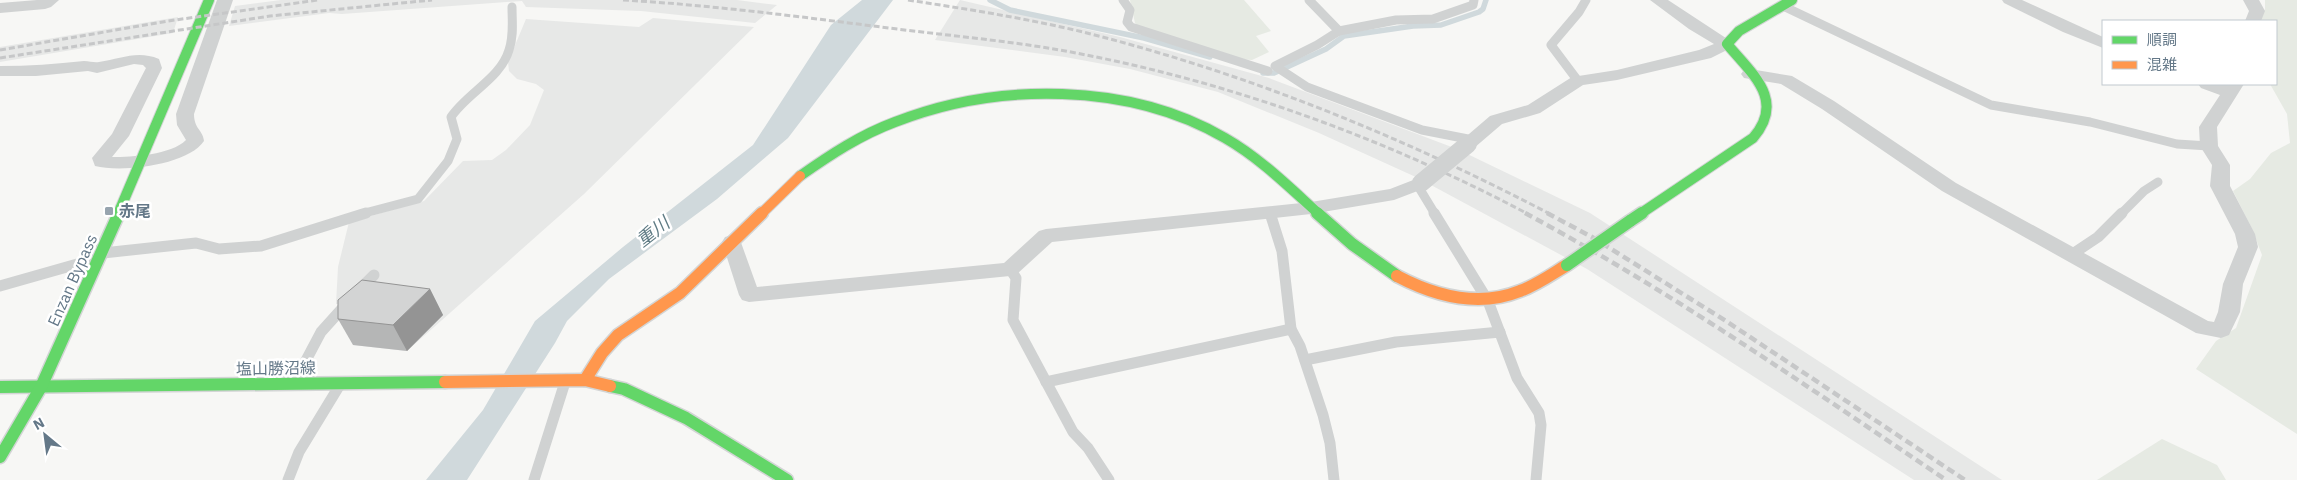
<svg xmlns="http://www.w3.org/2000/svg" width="2297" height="480" viewBox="0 0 2297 480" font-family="'IBM Plex Sans','Noto Sans JP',sans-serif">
<rect width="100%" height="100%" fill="#f7f7f5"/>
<g fill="#e7e8e7">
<path d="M 281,0 L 737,0 L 777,5 L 755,23 L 641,11 L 526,7 L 522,1 L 342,14 L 329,13 L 229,26 L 235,6 Z"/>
<path d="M 960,0 L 1120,37 L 1269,78 L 1457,149 L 1590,213 L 2002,480 L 1914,480 L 1587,269 L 1418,178 L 1319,133 L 1218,92 L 1130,69 L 1065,57 L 935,40 Z"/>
<path d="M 178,17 L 173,33 L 0,62 L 0,47 Z"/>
<path d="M 653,18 L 754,27 L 584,194 L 407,351 L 353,345 L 375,306 L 336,304 L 338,267 L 349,222 L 424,201 L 463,161 L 492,160 L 506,150 L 530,125 L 544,90 L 536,84 L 517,79 L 509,71 L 508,62 L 526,19 L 639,27 Z"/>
</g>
<g fill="#e6eae3">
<path d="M 1130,0 L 1244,0 L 1271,31 L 1256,36 L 1269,52 L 1252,60 L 1236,59 L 1142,29 L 1135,23 Z"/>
<path d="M 2265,0 L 2297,0 L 2297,434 L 2196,369 L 2216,341 L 2236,328 L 2262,255 L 2252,229 L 2233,191 L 2250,179 L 2271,153 L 2290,143 L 2287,114 L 2270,84 L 2276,84 L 2276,21 L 2260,21 L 2265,9 Z"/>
<path d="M 2162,439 L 2217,465 L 2226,480 L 2097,480 Z"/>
</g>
<path fill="#d0d9dc" d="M 862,0 L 893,0 L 788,138 L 717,199 L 609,279 L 567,321 L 555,343 L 467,480 L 426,480 L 483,410 L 535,321 L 623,247 L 753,145 L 831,25 Z"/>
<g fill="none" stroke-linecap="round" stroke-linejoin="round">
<g stroke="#d0d9dc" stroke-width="5.5">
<path d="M 990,0 L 1010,10 L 1144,38 L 1210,57"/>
<path d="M 1263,73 L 1274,73 L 1326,49 L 1344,36 L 1413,26 L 1441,25 L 1479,12 L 1483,9 L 1486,0"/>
</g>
<g stroke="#d3d5d5" stroke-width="12">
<g id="fast-far1">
<path d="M 800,176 C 830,155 860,135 895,122 C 997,82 1129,82 1225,138 C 1260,158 1289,187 1319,214"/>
<path d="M 118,214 L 209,0"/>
<path d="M 1640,214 L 1753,138 C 1786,100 1752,74 1727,44 L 1739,31 L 1792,0"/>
</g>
</g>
<g stroke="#d3d5d5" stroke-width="15">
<g id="fast">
<path d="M 1317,213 L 1352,244 L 1397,276"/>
<path d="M 1630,221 L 1642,213"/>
<path d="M 610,386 L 624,389 L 686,418 L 787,480"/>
<path d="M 0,387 L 445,382"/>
<path d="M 0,457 L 41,387 L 119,213"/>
</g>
</g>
<g stroke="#d3d5d5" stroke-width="12">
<path id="slow-far1" d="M 761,214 L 800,176"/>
</g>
<g stroke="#d3d5d5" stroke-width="15">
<g id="slow">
<path d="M 1397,276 C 1435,296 1478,308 1520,291 C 1537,285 1552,274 1567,265"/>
<path d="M 585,380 L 602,353 L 618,335 L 680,293 L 762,213"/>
<path d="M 445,382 L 585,380 L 610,386"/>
</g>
</g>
<g stroke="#d0d2d2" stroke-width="9">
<path d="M 1123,0 L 1130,10 L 1127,22 L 1131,27 L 1268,71"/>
<path d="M 1309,0 L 1339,31"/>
<path d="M 1783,6 L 1991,105 L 2090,122 L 2177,144 L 2209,146"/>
<path d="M 1578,81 L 1551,45 L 1579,12 L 1586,0"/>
<path d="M 1473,140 L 1422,130 L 1307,87 L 1275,66 L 1317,45 L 1339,31 L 1396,20 L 1433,19 L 1473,5 L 1474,0"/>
<path d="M 1418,186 L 1435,214"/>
<path d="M 361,214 L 418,199 L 448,161 L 457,139 L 451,117 C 467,93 501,78 509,50 C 514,36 512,21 512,7"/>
<path d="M 2121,214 L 2144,191 L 2158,182"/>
</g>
<g stroke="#d0d2d2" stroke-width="11">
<path d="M 1270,213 L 1282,251 L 1291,329 L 1300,346 L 1323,415 L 1330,443 L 1334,480"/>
<path d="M 1434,213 L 1488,301 L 1517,378 L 1539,413 L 1541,425 L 1536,480"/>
<path d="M 103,253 L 196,243 L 219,249 L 261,246 L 366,213"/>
<path d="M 2071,255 L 2098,237 L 2122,213"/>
<path d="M 1010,269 L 1016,278 L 1013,320 L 1073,432 L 1088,448 L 1109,480"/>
<path d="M 0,286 L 95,259"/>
<path d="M 359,290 L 374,275"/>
<path d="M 1305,360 L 1396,342 L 1500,332"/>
<path d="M 1046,382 L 1291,329"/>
<path d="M 294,383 L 321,332 L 348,302"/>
<path d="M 288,480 L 299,452 L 341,383"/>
<path d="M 534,480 L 566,379"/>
</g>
<g fill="#d0d2d2" fill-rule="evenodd">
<path d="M 37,0 L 59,0 L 51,7 L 45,9 L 0,13 L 0,3 Z"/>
<path d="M 217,0 L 233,0 L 194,114 C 194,129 203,130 204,141 C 188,165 122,173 95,166 L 92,158 L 112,134 L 146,68 L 143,65 L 134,64 L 97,73 L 88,71 L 36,76 L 0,76 L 0,66 C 28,66 56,64 84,61 C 90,61 94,63 99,62 C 121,59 137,50 159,59 L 162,68 L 129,136 L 112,157 C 132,157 171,155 186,140 L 177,125 L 176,114 Z"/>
<path d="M 1650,0 L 1668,0 L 1735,44 L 1733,47 L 1711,58 L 1617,80 L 1583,85 L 1540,113 L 1502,124 L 1474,148 L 1462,148 L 1459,144 L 1462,140 L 1490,116 L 1528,105 L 1572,77 L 1617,70 L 1699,50 L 1714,44 L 1689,29 Z"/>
<path d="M 2002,0 L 2022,0 L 2103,37 L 2103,48 L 2063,32 L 2004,3 Z"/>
<path d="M 2243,0 L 2259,0 L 2265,11 L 2261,21 L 2245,21 L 2249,11 Z"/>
<path d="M 1750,69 L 1792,76 L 1834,101 L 1956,183 L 2208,321 L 2214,322 L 2218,312 L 2223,284 L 2238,247 L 2235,234 L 2210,186 L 2212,165 L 2200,146 L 2199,127 L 2220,95 L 2201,88 L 2198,84 L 2244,84 L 2217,127 L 2218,146 L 2230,165 L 2230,186 L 2255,234 L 2258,247 L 2243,284 L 2240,312 L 2229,335 L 2221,338 L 2196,333 L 1942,191 L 1822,109 L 1781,84 L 1744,78 L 1741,74 L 1744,70 Z"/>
<path d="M 1421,177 L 1428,179 L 1430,183 L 1428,187 L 1394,200 L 1311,214 L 1052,242 L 1017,274 L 1010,276 L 749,302 L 742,300 L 739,295 L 722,242 L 725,237 L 732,235 L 739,237 L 757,287 L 1004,263 L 1039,231 L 1046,229 L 1311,202 L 1390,189 Z"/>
</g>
<use href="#fast-far1" stroke="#63d668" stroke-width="10"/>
<use href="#fast" stroke="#63d668" stroke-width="12"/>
<use href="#slow-far1" stroke="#ff974d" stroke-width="10"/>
<use href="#slow" stroke="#ff974d" stroke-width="12"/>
<g stroke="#c6c7c8" stroke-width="3" stroke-dasharray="6 3" stroke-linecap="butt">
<path d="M 623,0 C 709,5 795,16 881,27 C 949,36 1018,41 1086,55 C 1239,85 1390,141 1528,214"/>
<path d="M 908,0 C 966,9 1025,18 1083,32 C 1246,73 1401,136 1550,214"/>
<path d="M 0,50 L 168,21 L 318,0"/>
<path d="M 0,58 L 270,16 L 432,0"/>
</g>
<g stroke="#c6c7c8" stroke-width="4.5" stroke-dasharray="8 4.5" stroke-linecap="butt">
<path d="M 1525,213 C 1672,292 1808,387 1946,480"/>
<path d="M 1547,213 L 1592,237 L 1726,321 L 1965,480"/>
</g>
<g stroke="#d3d5d5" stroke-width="15" stroke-linecap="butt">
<path id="fast-bridge" d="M 1567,265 L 1630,221"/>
</g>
<path stroke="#d0d2d2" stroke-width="18" d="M 1421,183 L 1468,144"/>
<use href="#fast-bridge" stroke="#63d668" stroke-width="12"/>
</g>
<path fill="#b5b6b6" d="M 430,289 L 443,315 L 407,351 L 353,345 L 338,319 Z"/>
<path fill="#949494" d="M 430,289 L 443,315 L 407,351 L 393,325 Z"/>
<path fill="#d3d4d4" stroke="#949494" d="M 362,280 L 430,289 L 393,325 L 338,319 L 338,300 Z"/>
<rect fill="#97a4ae" stroke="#fff" stroke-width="2" x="104" y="206" width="10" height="10" rx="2.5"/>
<g text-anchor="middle" stroke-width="5" stroke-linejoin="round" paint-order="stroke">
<g font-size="16" font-weight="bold" fill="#647888" stroke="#fff" text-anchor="start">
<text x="119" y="217">赤尾</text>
</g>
<g font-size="16" fill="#647888" stroke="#fff">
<text transform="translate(72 280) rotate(-66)" y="6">Enzan Bypass</text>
<text transform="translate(276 368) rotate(-1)" y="6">塩山勝沼線</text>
</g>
<g font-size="18" font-style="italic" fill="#5f7b84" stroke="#fff">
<text transform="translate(653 232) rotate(-38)" y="6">重川</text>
</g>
</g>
<rect x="2102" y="20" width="175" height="65" fill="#ffffff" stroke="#c1c9cf"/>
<rect x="2112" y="36" width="25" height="8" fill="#63d668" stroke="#c1c9cf"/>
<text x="2147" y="45" font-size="15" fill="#647888">順調</text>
<rect x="2112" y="61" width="25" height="8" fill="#ff974d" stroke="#c1c9cf"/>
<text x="2147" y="70" font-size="15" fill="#647888">混雑</text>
<g transform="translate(45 435) rotate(331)" stroke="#ffffff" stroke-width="4" paint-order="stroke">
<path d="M0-4L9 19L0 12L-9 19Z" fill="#647888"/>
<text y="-8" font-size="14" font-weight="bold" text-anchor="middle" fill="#647888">N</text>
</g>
</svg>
